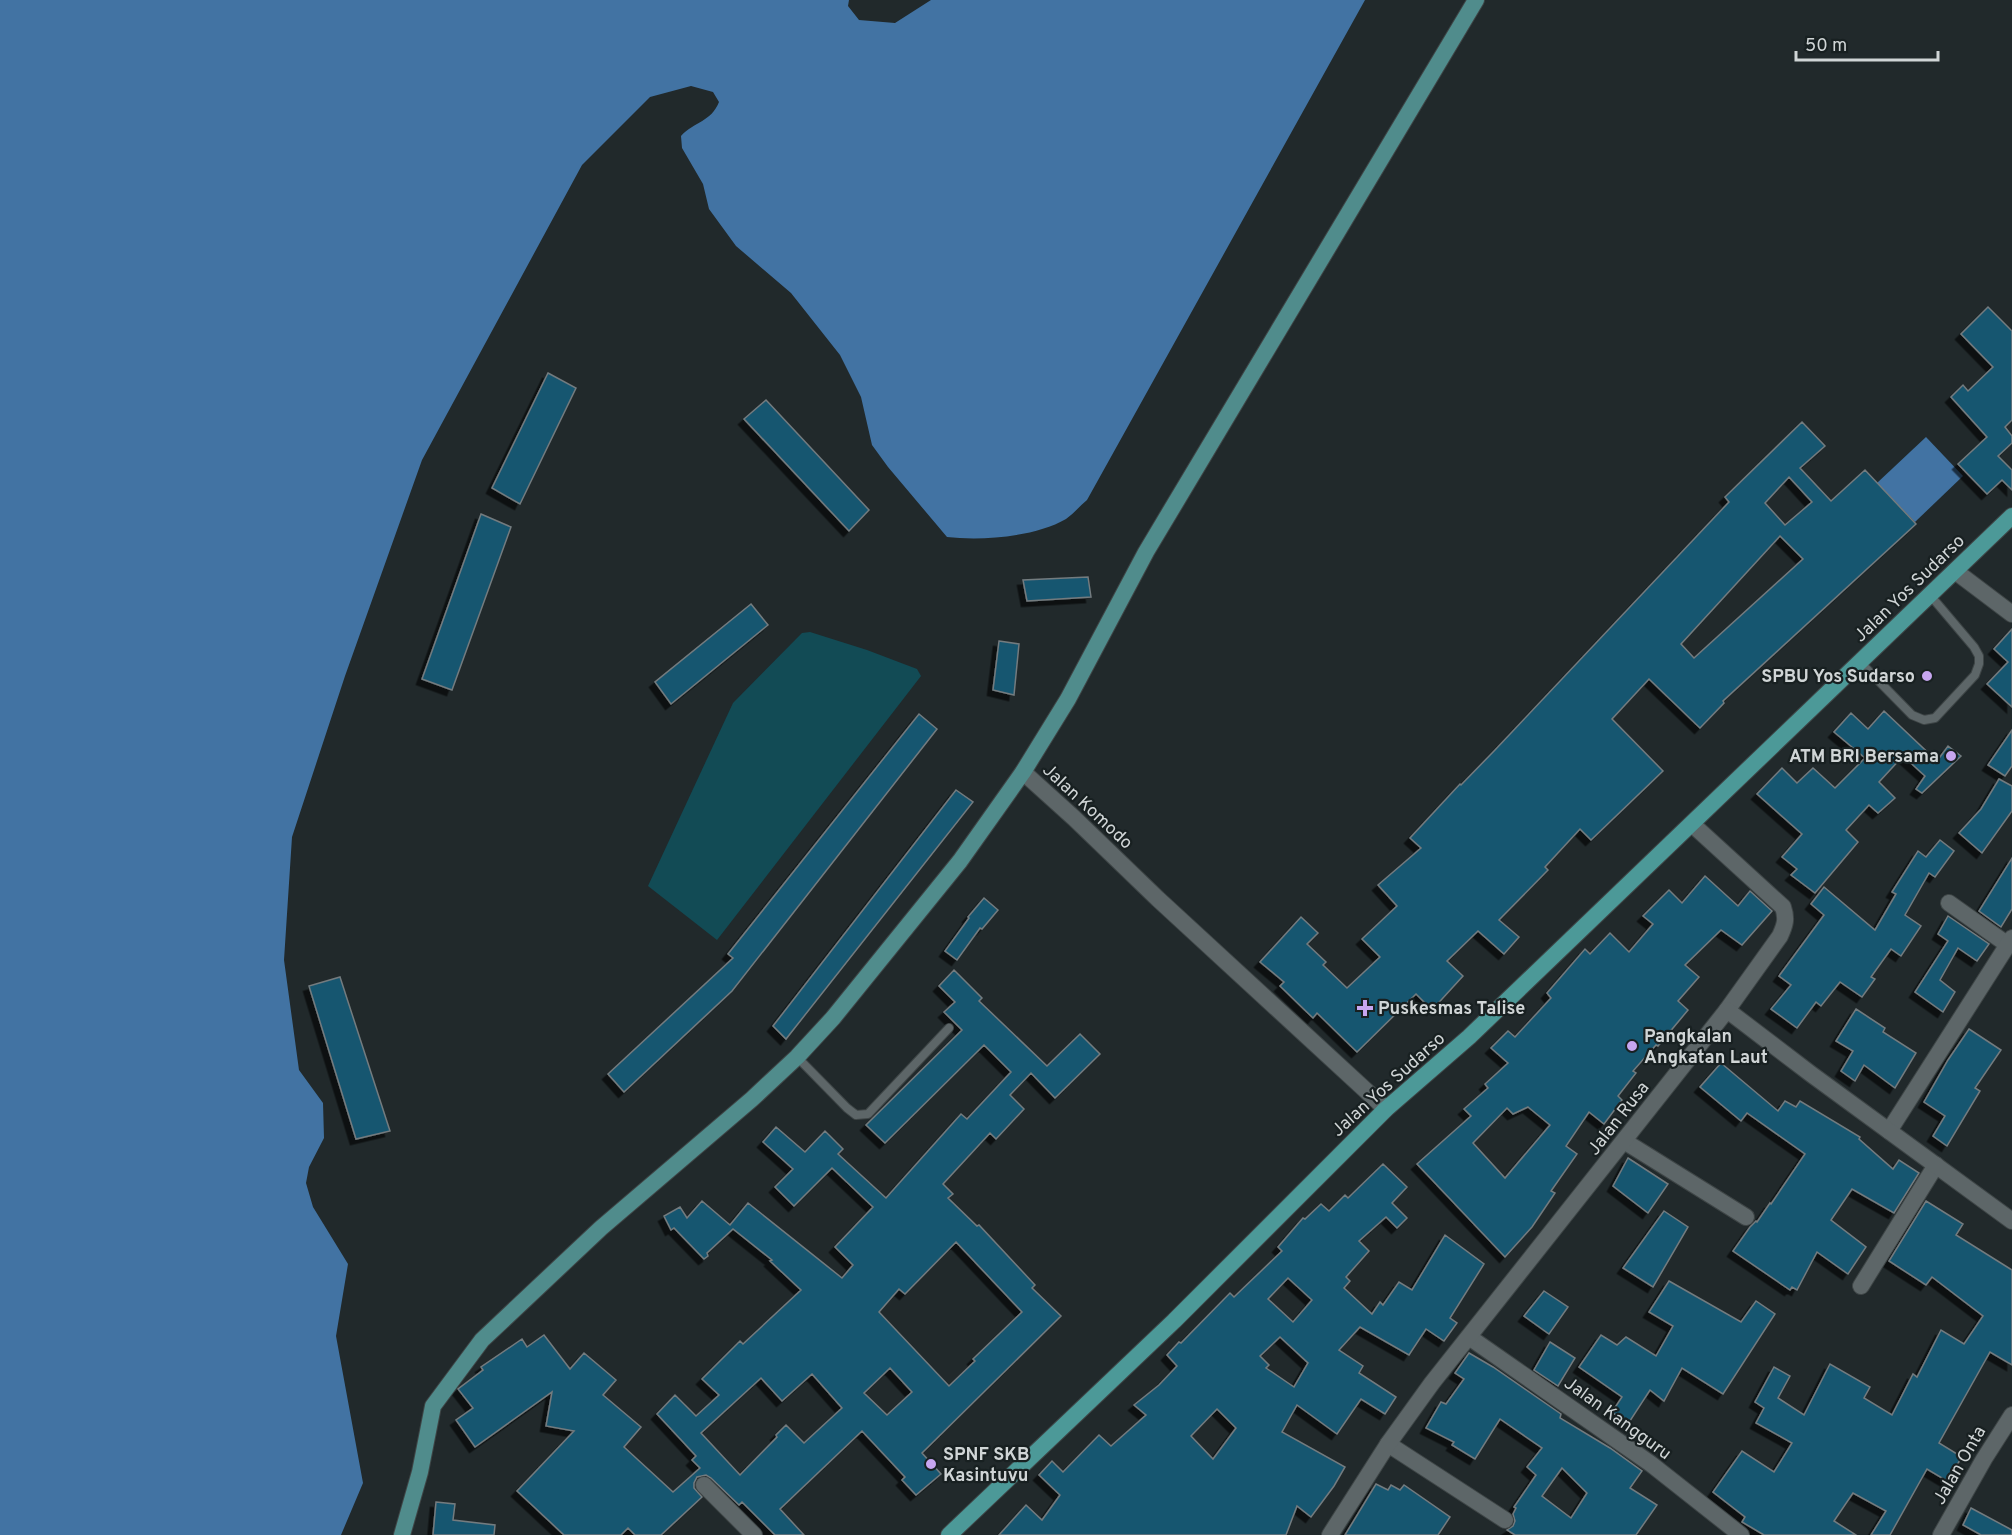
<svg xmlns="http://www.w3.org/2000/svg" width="2012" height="1535" viewBox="0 0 2012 1535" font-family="Overpass,sans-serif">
<defs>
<filter id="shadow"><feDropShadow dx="-5.5" dy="5.5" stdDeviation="0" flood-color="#0009"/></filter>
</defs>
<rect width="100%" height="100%" fill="#21292b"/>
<path fill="#124b55" d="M 810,632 L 867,650 L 917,669 L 921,676 L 717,940 L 648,886 L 733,703 L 802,633 Z"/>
<g fill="#4273a3">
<path d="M 0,0 L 849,0 L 848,6 L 859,20 L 895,23 L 931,0 L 1365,0 L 1087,500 C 1080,506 1073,514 1066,519 C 1035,537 982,541 947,537 L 888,467 L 872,445 L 861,397 L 840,355 L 791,293 L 736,246 L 709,209 L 703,184 L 682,148 L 681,136 C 695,121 711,122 719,102 L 713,92 L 691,86 L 650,97 L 582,165 L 422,460 L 345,676 L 292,837 L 284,960 L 299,1070 L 323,1103 L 324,1138 L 309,1167 L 306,1183 L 313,1207 L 348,1264 L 336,1336 L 363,1483 L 341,1535 L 0,1535 Z"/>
<path d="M 1926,437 L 1963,476 L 1915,522 L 1877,483 Z"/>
</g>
<g fill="#195670" stroke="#737b7f" stroke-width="1.5" fill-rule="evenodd" filter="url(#shadow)">
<path d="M 1988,307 L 2012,331 L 2012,420 L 2005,427 L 2012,436 L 2012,443 L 1998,456 L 2012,470 L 2012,490 L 2002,480 L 1987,494 L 1958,464 L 1987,437 L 1951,397 L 1963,385 L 1968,391 L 1993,367 L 1961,334 Z"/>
<path d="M 548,373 L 576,388 L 520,504 L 492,488 Z"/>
<path d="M 766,400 L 869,510 L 849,531 L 744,419 Z"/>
<path d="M 1802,422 L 1825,446 L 1800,468 L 1831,501 L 1865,470 L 1916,524 L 1723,701 L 1724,703 L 1700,728 L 1649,679 L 1612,719 L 1663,771 L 1591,840 L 1580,829 L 1545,867 L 1548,870 L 1499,920 L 1519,937 L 1504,954 L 1478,931 L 1447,961 L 1463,976 L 1432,1010 L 1416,994 L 1357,1052 L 1317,1013 L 1313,1018 L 1280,986 L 1284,982 L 1260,962 L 1301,917 L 1318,933 L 1307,944 L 1326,962 L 1323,965 L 1347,988 L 1380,957 L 1362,939 L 1397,906 L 1378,885 L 1421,848 L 1410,838 L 1460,784 L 1461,785 L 1495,750 L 1729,502 L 1725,497 ZM 1789,477 L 1812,502 L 1785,525 L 1765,503 ZM 1780,536 L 1803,559 L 1694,658 L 1681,644 Z"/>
<path d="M 481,514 L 511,527 L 452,690 L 422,679 Z"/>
<path d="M 1088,577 L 1091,597 L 1027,601 L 1023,580 Z"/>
<path d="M 751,604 L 768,625 L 671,704 L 655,682 Z"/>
<path d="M 2012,629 L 2012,707 L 1987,684 L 2008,662 L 1994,649 Z"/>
<path d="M 999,641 L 1019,644 L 1014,695 L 993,690 Z"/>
<path d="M 1884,711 L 1937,761 L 1948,746 L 1961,756 L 1922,793 L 1916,789 L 1925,776 L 1903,756 L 1879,782 L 1895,798 L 1878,813 L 1869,805 L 1846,830 L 1858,842 L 1815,893 L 1791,875 L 1797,869 L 1782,857 L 1802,834 L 1757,794 L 1782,768 L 1797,783 L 1813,768 L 1835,788 L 1865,758 L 1834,732 L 1851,713 L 1868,729 Z"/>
<path d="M 919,714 L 937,729 L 732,991 L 624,1092 L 608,1074 L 733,958 L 728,954 Z"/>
<path d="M 2012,730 L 2012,766 L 2005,776 L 1988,765 Z"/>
<path d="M 1999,779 L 2012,786 L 2012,811 L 1982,853 L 1959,833 L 1981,809 Z"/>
<path d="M 956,790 L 973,802 L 786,1039 L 773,1026 Z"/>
<path d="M 1940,840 L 1954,851 L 1935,877 L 1929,873 L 1905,915 L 1921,926 L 1901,956 L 1891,949 L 1871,977 L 1875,979 L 1862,997 L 1840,982 L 1821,1006 L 1816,1002 L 1797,1028 L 1771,1009 L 1791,985 L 1779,976 L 1824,915 L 1811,904 L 1824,887 L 1875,930 L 1896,894 L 1892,892 L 1918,851 L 1926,857 Z"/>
<path d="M 2012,858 L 2012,909 L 2001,927 L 1979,911 Z"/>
<path d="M 1705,876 L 1738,906 L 1750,891 L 1772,911 L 1742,945 L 1721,930 L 1685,965 L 1699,977 L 1678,1001 L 1688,1010 L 1658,1046 L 1656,1045 L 1633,1071 L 1636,1073 L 1618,1096 L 1622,1100 L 1604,1124 L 1589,1112 L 1566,1146 L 1577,1154 L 1551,1191 L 1555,1193 L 1532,1227 L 1505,1257 L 1417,1164 L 1471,1116 L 1464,1109 L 1488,1088 L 1485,1084 L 1508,1063 L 1491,1048 L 1508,1031 L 1515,1037 L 1551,998 L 1547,993 L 1585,949 L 1590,954 L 1610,933 L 1629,952 L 1653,924 L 1643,916 L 1669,890 L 1682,903 ZM 1528,1107 L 1550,1125 L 1505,1178 L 1473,1143 L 1507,1108 L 1513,1114 Z"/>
<path d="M 984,898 L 998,910 L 982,929 L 980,928 L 957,960 L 945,951 L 969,918 L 968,917 Z"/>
<path d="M 1948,916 L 1989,944 L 1977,961 L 1958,948 L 1940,980 L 1955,992 L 1943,1012 L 1915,992 L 1948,941 L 1938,934 Z"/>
<path d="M 954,970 L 982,998 L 979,1001 L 1047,1066 L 1080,1034 L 1100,1054 L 1055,1098 L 1031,1073 L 1010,1095 L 1024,1109 L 996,1139 L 990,1133 L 943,1184 L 953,1194 L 948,1198 L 977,1226 L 979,1225 L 1035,1285 L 1032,1288 L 1061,1316 L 922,1453 L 941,1474 L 916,1495 L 902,1480 L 905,1477 L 862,1431 L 780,1509 L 804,1535 L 775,1535 L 742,1502 L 739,1505 L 711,1478 L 706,1475 L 697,1477 L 694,1483 L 694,1488 L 702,1497 L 661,1535 L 635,1535 L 628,1528 L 621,1535 L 564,1535 L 517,1491 L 574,1431 L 546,1426 L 552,1392 L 475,1447 L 456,1420 L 473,1408 L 458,1389 L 483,1370 L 481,1367 L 522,1339 L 527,1347 L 544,1335 L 570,1369 L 584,1353 L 616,1380 L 603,1395 L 641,1427 L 624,1447 L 673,1492 L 700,1468 L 692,1460 L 696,1456 L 657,1414 L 675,1395 L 696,1416 L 719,1395 L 702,1379 L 740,1341 L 743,1344 L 801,1290 L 770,1261 L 772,1260 L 733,1229 L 707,1253 L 708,1256 L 704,1259 L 674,1228 L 671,1230 L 664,1216 L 680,1207 L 687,1218 L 702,1201 L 730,1225 L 748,1203 L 842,1278 L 853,1265 L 835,1247 L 873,1207 L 832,1168 L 794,1206 L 775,1187 L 793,1169 L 763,1142 L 776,1127 L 805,1152 L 825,1131 L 843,1149 L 838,1154 L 886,1198 L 961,1114 L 967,1119 L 1011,1072 L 984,1045 L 885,1143 L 866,1125 L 962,1030 L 944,1012 L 955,1002 L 939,986 ZM 956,1242 L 1022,1312 L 973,1359 L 975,1361 L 949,1386 L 879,1312 L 899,1289 L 905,1294 ZM 890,1368 L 912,1392 L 887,1415 L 864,1393 ZM 812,1374 L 842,1408 L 804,1443 L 786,1425 L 776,1435 L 777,1437 L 740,1475 L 701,1433 L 761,1378 L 782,1401 Z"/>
<path d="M 340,977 L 390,1131 L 356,1139 L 309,986 Z"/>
<path d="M 1856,1009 L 1885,1028 L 1883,1032 L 1916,1053 L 1895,1088 L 1864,1065 L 1855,1081 L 1841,1071 L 1853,1051 L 1836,1041 Z"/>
<path d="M 1969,1029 L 2001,1050 L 1975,1088 L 1980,1091 L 1947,1146 L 1933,1136 L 1945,1116 L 1924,1102 L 1948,1060 Z"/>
<path d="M 1721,1063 L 1778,1111 L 1785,1101 L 1796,1107 L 1800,1101 L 1860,1137 L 1859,1139 L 1893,1169 L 1899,1160 L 1919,1173 L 1894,1213 L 1852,1189 L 1831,1220 L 1866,1247 L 1848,1274 L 1817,1252 L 1797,1290 L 1792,1287 L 1790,1290 L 1733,1251 L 1750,1227 L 1756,1221 L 1757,1222 L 1770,1203 L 1771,1204 L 1805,1154 L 1747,1113 L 1741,1121 L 1700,1087 Z"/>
<path d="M 1628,1158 L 1668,1184 L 1648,1213 L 1613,1186 Z"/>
<path d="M 1383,1164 L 1407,1187 L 1392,1203 L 1407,1218 L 1397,1228 L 1386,1217 L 1359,1241 L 1369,1251 L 1346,1277 L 1350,1281 L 1344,1288 L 1372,1314 L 1380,1302 L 1383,1305 L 1399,1282 L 1412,1290 L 1445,1235 L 1484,1264 L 1450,1318 L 1457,1323 L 1444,1341 L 1426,1329 L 1409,1355 L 1360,1327 L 1339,1350 L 1363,1366 L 1359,1373 L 1396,1397 L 1385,1414 L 1361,1399 L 1337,1434 L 1297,1405 L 1282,1432 L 1345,1467 L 1334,1486 L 1311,1517 L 1297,1506 L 1286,1535 L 999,1535 L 1026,1505 L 1042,1520 L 1060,1495 L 1039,1475 L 1052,1461 L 1063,1472 L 1099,1435 L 1111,1446 L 1146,1415 L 1134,1405 L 1159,1385 L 1177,1366 L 1167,1355 L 1179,1342 L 1181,1343 L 1230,1293 L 1234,1297 L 1282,1251 L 1278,1247 L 1303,1218 L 1305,1219 L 1321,1204 L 1329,1211 L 1345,1195 L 1348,1198 ZM 1288,1278 L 1312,1300 L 1293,1322 L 1268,1299 ZM 1280,1337 L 1308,1363 L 1294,1387 L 1266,1368 L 1269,1365 L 1260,1356 ZM 1217,1409 L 1236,1428 L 1213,1459 L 1191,1436 Z"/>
<path d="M 1926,1201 L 1963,1224 L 1956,1235 L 2012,1270 L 2012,1365 L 1990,1352 L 1939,1443 L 1962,1457 L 1947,1481 L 1927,1469 L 1890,1535 L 1871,1535 L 1886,1511 L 1853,1493 L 1834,1521 L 1856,1535 L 1764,1535 L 1742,1522 L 1745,1517 L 1713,1492 L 1742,1451 L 1774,1472 L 1792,1443 L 1756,1423 L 1764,1408 L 1755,1402 L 1774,1367 L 1790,1376 L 1778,1398 L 1804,1415 L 1830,1364 L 1870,1387 L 1864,1398 L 1892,1415 L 1913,1374 L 1917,1377 L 1941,1330 L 1964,1344 L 1983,1316 L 1932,1277 L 1926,1285 L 1889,1261 Z"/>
<path d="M 1664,1211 L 1688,1227 L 1653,1287 L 1623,1268 Z"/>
<path d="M 1669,1281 L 1741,1322 L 1756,1301 L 1775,1314 L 1723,1394 L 1682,1368 L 1664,1401 L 1650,1390 L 1628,1424 L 1612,1412 L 1622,1397 L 1579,1367 L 1601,1335 L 1617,1345 L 1626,1337 L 1656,1356 L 1673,1326 L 1649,1312 Z"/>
<path d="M 1544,1291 L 1568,1307 L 1549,1334 L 1524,1316 Z"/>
<path d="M 1550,1342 L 1575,1358 L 1558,1386 L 1534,1370 Z"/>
<path d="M 1469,1353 L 1493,1367 L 1561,1414 L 1560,1418 L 1610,1448 L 1642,1471 L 1630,1488 L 1657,1505 L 1636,1535 L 1515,1535 L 1507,1530 L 1513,1526 L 1515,1521 L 1513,1514 L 1516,1508 L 1514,1507 L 1536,1475 L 1527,1467 L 1542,1448 L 1500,1419 L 1475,1459 L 1452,1445 L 1454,1442 L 1426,1428 L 1441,1402 L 1446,1404 L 1464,1379 L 1455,1373 ZM 1562,1468 L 1587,1493 L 1571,1518 L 1542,1496 Z"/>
<path d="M 1376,1484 L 1388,1490 L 1391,1485 L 1400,1490 L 1404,1485 L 1450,1517 L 1438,1535 L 1345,1535 Z"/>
<path d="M 436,1502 L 455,1504 L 453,1520 L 495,1525 L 494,1535 L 433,1535 Z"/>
<path d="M 1971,1508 L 2012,1530 L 2012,1535 L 1981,1535 L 1963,1525 Z"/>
</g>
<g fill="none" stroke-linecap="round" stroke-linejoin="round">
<g stroke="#3e4546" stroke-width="10">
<g id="service">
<path d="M 1860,662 L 1912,715 L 1924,720 L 1935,718 L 1975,675 L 1979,664 L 1979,656 L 1974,647 L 1930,595"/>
<path d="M 797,1057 L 847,1108 L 856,1115 L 868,1114 L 949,1028"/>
</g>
</g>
<g stroke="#3e4546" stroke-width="18">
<g id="minor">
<path d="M 1955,571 L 2012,614"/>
<path d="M 1692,824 L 1783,907 C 1787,919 1785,925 1780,936 L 1727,1010"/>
<path d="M 1949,903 L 2008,945"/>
<path d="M 1889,1131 L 2012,938"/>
<path d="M 1624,1141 L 1746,1217"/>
<path d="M 1861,1286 L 1936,1165"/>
<path d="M 1469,1337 L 1651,1464 L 1741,1535"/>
<path d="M 1388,1444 L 1505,1520"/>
<path d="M 704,1485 L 754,1535"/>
<path d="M 1330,1535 L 1388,1444 L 1432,1383 L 1727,1010 L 1811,1074 L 2012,1221"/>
<path d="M 1941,1535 L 1984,1459 L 2012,1415"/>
</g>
</g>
<g stroke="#3e4546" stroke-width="18">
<path id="tertiary" d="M 1023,772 L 1074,818 L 1158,899 L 1386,1109"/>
</g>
<g stroke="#3e4546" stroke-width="18">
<path id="primary" d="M 402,1535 L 420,1472 L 433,1406 L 482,1340 L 601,1228 L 752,1099 L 797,1057 L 833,1018 L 960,861 L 1023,772 L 1068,699 L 1146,552 L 1476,0"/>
</g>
<g stroke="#3e4546" stroke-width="18">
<path id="trunk" d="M 949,1535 L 1174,1321 L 1386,1109 L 1469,1037 L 2012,516"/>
</g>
<use href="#service" stroke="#5d6668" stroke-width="8"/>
<use href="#minor" stroke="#5d6668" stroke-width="16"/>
<use href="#tertiary" stroke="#5d6668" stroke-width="16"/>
<use href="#primary" stroke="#508c8c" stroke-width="16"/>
<use href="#trunk" stroke="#4c9998" stroke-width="16"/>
</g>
<g fill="#c7a6f0" stroke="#182021" stroke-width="2">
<circle cx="1927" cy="676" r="6"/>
<circle cx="1951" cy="756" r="6"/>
<path d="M1362 999h6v6h6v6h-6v6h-6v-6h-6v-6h6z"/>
<circle cx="1632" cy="1046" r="6"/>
<circle cx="931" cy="1464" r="6"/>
</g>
<g text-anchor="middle" stroke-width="4.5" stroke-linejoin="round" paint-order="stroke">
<g font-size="18" fill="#d0d5d6" stroke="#182021">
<text transform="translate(1909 588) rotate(-44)" y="6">Jalan Yos Sudarso</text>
<text transform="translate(1088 806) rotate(43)" y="6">Jalan Komodo</text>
<text transform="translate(1388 1084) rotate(-42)" y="6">Jalan Yos Sudarso</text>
<text transform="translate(1618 1118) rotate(-52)" y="6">Jalan Rusa</text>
<text transform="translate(1618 1418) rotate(36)" y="6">Jalan Kangguru</text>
<text transform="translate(1959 1465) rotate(-60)" y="6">Jalan Onta</text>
</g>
<g font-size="18" font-weight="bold" fill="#d0d5d6" stroke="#182021" text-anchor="start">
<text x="1915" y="682" text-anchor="end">SPBU Yos Sudarso</text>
<text x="1939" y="762" text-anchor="end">ATM BRI Bersama</text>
<text x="1378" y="1014">Puskesmas Talise</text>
<text x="1644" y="1042">Pangkalan<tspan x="1644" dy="21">Angkatan Laut</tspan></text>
<text x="943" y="1460">SPNF SKB<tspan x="943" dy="21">Kasintuvu</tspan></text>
</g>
</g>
<path d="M1796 51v9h142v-9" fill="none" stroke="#d0d5d6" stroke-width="3"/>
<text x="1805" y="51" font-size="18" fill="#d0d5d6" stroke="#182021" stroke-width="4.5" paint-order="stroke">50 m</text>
</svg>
